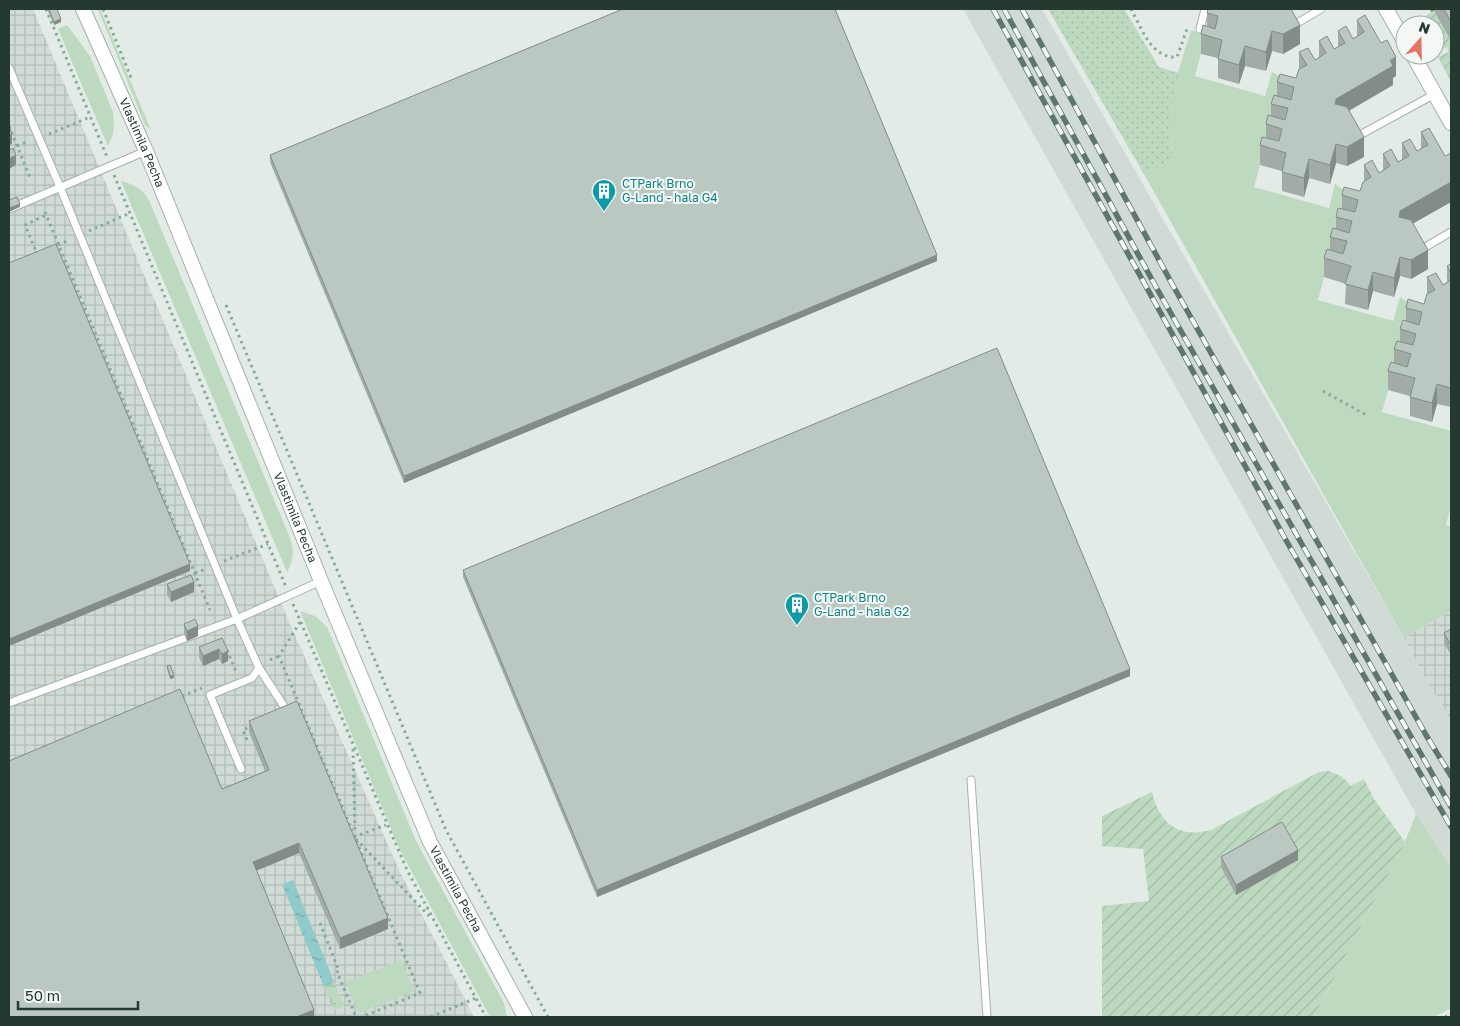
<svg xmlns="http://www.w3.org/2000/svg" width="1460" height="1026" viewBox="0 0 1460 1026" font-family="'Golos Text',sans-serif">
<defs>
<pattern id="industrial-grid" width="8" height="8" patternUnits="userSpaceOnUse" patternTransform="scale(1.25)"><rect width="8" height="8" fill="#d1dbd5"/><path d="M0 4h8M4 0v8" fill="none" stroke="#b3bdb7"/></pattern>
<pattern id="wetland-marsh" width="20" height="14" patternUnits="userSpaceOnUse" patternTransform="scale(1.25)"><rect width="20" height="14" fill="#bddac1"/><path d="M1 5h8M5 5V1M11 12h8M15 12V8" fill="none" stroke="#a2bca6"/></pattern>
<pattern id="park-dots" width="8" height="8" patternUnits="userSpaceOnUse" patternTransform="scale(1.25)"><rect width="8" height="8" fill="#bddac1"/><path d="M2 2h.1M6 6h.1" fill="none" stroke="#a2bca6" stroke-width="1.8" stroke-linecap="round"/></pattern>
<pattern id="garden-furrows" width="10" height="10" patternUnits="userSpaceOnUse" patternTransform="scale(1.25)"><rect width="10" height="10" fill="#bddac1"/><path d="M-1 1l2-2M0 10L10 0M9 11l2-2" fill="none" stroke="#a2bca6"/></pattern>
<pattern id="water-ripples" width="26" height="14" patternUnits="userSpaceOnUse" patternTransform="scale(1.25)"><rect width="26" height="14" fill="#90cbcb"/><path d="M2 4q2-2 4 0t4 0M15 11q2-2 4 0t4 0" fill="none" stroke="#75a6a5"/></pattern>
</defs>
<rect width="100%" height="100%" fill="#e2ebe6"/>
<path fill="#d1dbd5" d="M 963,9 L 1042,9 L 1404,638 L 1434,694 L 1438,696 L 1451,722 L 1451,868 L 1416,814 Z"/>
<g fill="url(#industrial-grid)">
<path d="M 9,9 L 33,9 L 286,615 L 400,872 L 474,1017 L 9,1017 Z"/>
<path d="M 1451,611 L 1451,722 L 1438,696 L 1434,694 L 1404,638 Z"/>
</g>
<g fill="#bddac1">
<path d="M 98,9 L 100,9 L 151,130 L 145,125 Z"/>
<path d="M 67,25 L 90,56 L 113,112 L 114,123 L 113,134 L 108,146 L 58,29 Z"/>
<path d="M 1191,30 L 1206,34 L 1195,76 L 1265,96 L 1272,72 L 1284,79 L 1254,187 L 1329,208 L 1335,184 L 1347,192 L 1318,300 L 1393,321 L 1400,297 L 1412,305 L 1382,412 L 1451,431 L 1451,505 L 1446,525 L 1451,527 L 1451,611 L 1404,638 L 1144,174 L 1174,159 C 1171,145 1168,131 1169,117 C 1170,90 1184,56 1191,30 Z"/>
<path d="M 121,181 C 134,184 142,189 149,200 L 290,538 C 294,550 294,560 287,572 Z"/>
<path d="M 300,611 L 315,616 L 327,627 L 416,841 L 504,1003 L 507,1017 L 490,1017 L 400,850 Z"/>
<path d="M 1416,814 L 1451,868 L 1451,1008 L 1434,1017 L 1314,1017 L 1405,842 Z"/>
<path d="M 401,960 L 414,991 L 359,1013 L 346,982 Z"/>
</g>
<path fill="url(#wetland-marsh)" d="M 334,982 L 344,1006 L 334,1011 L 324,987 Z"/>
<path fill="url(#park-dots)" d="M 1048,9 L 1124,9 L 1159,67 L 1179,73 C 1170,106 1166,124 1174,159 L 1144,174 Z"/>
<g fill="url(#garden-furrows)">
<path d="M 1434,11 L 1451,41 L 1451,82 L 1438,57 L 1449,52 L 1447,47 L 1436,52 L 1435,25 L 1421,25 L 1418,20 Z"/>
<path d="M 1328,771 C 1339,774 1344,778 1351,786 L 1364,779 L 1374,799 L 1405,842 L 1314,1017 L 1102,1017 L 1102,906 L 1149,901 L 1143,849 L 1102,846 L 1102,816 L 1152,792 C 1159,823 1179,839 1211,830 L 1319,772 Z"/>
</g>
<path fill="url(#water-ripples)" d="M 293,880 L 334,982 L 324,987 L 282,884 Z"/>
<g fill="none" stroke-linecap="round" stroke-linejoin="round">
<g stroke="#a5b2ac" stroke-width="9">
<g id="lane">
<path d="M 1294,25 L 1321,9"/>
<path d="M 1200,29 L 1205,9"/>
<path d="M 9,68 L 60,187 L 237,619 L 259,668 L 289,714"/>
<path d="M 1358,136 L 1435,94"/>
<path d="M 9,209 L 146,151"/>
<path d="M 1422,249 L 1451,232"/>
<path d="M 9,703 L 237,619 L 321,581"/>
<path d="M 241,769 L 210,695 L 252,678 L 259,668"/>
<path d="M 971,780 L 987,1017"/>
</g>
</g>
<g stroke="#a5b2ac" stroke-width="16">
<g id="street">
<path id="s1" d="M 83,9 L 146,151 L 321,581 L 430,842 L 525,1017"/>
<path d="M 1386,9 L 1405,42"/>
<path d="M 1413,55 L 1451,123"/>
</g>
</g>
<g stroke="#86ab9a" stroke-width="3" stroke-dasharray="2.5 4" stroke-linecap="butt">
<path d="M 46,9 L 107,157"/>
<path d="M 103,9 L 132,80"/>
<path d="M 1131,9 C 1142,28 1150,58 1177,57 L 1187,29 L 1189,29"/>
<path d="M 9,126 L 31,180"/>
<path d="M 49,134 L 90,117"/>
<path d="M 17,146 L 29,141"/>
<path d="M 114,175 L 286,587"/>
<path d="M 45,212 L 210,610"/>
<path d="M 89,231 L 130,213"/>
<path d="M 58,245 L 69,240"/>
<path d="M 38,253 L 37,254 L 25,225 L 46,215"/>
<path d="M 226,305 L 446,830 L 548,1017"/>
<path d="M 1323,391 L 1368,416"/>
<path d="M 224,561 L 268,544"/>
<path d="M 195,573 L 206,569"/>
<path d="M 293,604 L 407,870 L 486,1017"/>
<path d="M 300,622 L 279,656 L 420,993 L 362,1017"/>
<path d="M 227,650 L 237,674"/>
<path d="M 270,660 L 279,656"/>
<path d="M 182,696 L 202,688"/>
<path d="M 247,740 L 243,730 L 251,726"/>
<path d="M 353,749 L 355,833"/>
<path d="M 354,837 L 386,825"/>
<path d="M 356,839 L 429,916"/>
<path d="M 320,923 L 339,971 L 337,972 L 356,1017"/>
<path d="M 431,1017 L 476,998"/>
<path d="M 1445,1017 L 1451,1014"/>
</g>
<use href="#lane" stroke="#fff" stroke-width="7"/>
<use href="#street" stroke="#fff" stroke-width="14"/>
<g stroke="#5f766c" stroke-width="5.5">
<g id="rail">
<path d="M 993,9 L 1287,542 L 1451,827"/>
<path d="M 1004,9 L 1156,287 L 1451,807"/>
<path d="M 1022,9 L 1171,282 L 1426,735 L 1451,776"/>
</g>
</g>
<use href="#rail" stroke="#f3f8f4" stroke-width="4" stroke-dasharray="11" stroke-linecap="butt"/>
</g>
<g fill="#a1aca6">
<path d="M 47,9 L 57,9 L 61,22 L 54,25 Z"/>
<path d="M 1291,9 L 1300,44 L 1283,54 L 1272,51 L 1266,71 L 1245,66 L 1239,84 L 1218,78 L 1218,58 L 1201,54 L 1201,34 L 1207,26 L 1207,13 Z"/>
<path d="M 1429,9 L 1451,9 L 1451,41 L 1434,11 L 1431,12 Z"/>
<path d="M 1357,20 L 1396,76 L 1393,78 L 1393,85 L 1349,111 L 1364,157 L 1347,166 L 1336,163 L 1330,184 L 1309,178 L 1304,197 L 1282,191 L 1282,171 L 1260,165 L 1260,145 L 1266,138 L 1266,124 L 1271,116 L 1271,104 L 1277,96 L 1277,82 L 1296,78 L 1299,69 L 1299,52 L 1315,60 L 1319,57 L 1319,41 L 1334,49 L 1338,47 L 1338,31 L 1353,39 L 1357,36 Z"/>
<path d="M 1429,128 L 1451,202 L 1413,223 L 1428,269 L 1411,279 L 1400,276 L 1394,297 L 1373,291 L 1368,310 L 1345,304 L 1346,284 L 1324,277 L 1324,258 L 1330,250 L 1330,237 L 1336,229 L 1336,217 L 1342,209 L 1342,195 L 1360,191 L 1364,181 L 1364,165 L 1379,173 L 1383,170 L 1383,154 L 1398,162 L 1402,160 L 1402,143 L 1417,151 L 1421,149 L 1421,132 Z"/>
<path d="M 270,155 L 937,261 L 404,483 L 270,162 Z"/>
<path d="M 1451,264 L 1451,407 L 1437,404 L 1432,422 L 1410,416 L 1410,396 L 1388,390 L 1388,371 L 1394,363 L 1394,349 L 1400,342 L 1400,329 L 1406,321 L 1406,308 L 1424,304 L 1427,294 L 1427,277 L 1443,285 L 1447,283 L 1447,266 Z"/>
<path d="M 463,570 L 1130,676 L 597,897 L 463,577 Z"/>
<path d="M 167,584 L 194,592 L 171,602 L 167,594 Z"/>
<path d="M 184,624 L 198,636 L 187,641 L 184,634 Z"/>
<path d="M 1451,629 L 1451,655 L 1444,643 L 1444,633 Z"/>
<path d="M 222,638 L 228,661 L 222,664 L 219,659 L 203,666 L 199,657 L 199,647 Z"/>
<path d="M 167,666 L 174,678 L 170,679 L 167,669 Z"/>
<path d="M 249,721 L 388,929 L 340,949 L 299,853 L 256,871 L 314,1017 L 222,789 L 265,771 L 249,732 Z"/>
<path d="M 1221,857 L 1298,860 L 1236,895 L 1221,867 Z"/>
</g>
<g fill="#838c87">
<path d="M 1431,9 L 1434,9 L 1434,11 L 1431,12 Z"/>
<path d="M 61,19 L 61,22 L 54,25 L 54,22 Z"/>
<path d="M 1300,25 L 1300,44 L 1283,54 L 1283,34 Z"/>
<path d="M 1272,31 L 1272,51 L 1266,71 L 1266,52 Z"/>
<path d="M 1245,46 L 1245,66 L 1239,84 L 1239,65 Z"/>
<path d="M 1396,57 L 1396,76 L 1393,78 L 1393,85 L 1336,118 L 1335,104 L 1336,99 Z"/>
<path d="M 12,134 L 12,144 L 9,145 L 9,135 Z"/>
<path d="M 1364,137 L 1364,157 L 1347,166 L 1347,147 Z"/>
<path d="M 1336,144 L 1336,163 L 1330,184 L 1330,165 Z"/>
<path d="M 16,155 L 16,165 L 9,169 L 9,159 Z"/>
<path d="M 1309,159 L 1309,178 L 1304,197 L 1304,178 Z"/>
<path d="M 1451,182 L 1451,202 L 1400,231 L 1399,217 L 1400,211 Z"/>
<path d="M 20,204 L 20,207 L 9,212 L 9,208 Z"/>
<path d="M 1428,250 L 1428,269 L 1411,279 L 1411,260 Z"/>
<path d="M 937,255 L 937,261 L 404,483 L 404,476 Z"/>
<path d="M 1400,257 L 1400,276 L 1394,297 L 1394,278 Z"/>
<path d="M 1373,272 L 1373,291 L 1368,310 L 1368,290 Z"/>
<path d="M 1437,384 L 1437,404 L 1432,422 L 1432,403 Z"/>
<path d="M 190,564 L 190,571 L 9,646 L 9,639 Z"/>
<path d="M 194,582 L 194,592 L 171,602 L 171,592 Z"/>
<path d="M 198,626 L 198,636 L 187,641 L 187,631 Z"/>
<path d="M 219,649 L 219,659 L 203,666 L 203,656 Z"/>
<path d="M 228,651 L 228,661 L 222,664 L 222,654 Z"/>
<path d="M 1130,669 L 1130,676 L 597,897 L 597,890 Z"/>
<path d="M 174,675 L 174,678 L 170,679 L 170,676 Z"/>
<path d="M 299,843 L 299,853 L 253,872 L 253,862 Z"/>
<path d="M 1298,850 L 1298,860 L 1236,895 L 1236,885 Z"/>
<path d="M 388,918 L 388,929 L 340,949 L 340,938 Z"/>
<path d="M 314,1010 L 314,1017 L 296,1017 Z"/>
</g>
<g fill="#bbc8c1" stroke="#838c87">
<path d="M 49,9 L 57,9 L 61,19 L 54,22 Z"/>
<path d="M 623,9 L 835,9 L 937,255 L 404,476 L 270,155 Z"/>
<path d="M 1208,9 L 1291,9 L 1300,25 L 1283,34 L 1272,31 L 1266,52 L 1245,46 L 1239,65 L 1218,59 L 1222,40 L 1201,34 L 1203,25 L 1215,29 L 1218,16 L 1207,13 Z"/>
<path d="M 1444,9 L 1451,9 L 1451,22 Z"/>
<path d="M 1365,15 L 1381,43 L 1387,40 L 1396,57 L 1390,60 L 1393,66 L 1336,99 L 1335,104 L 1347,107 L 1364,137 L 1347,147 L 1336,144 L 1330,165 L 1309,159 L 1304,178 L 1282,172 L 1286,153 L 1260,145 L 1262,137 L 1279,141 L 1282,129 L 1266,124 L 1268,115 L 1285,120 L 1288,108 L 1271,104 L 1274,95 L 1291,100 L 1294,87 L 1277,82 L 1280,74 L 1296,78 L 1299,69 L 1307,65 L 1299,52 L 1308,48 L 1315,60 L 1326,53 L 1319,41 L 1327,36 L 1334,49 L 1345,43 L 1338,31 L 1346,26 L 1353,39 L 1364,32 L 1357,20 Z"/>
<path d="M 9,126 L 12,134 L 9,135 Z"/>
<path d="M 1429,128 L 1445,156 L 1451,153 L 1451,182 L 1400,211 L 1399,217 L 1411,220 L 1428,250 L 1411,260 L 1400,257 L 1394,278 L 1373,272 L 1368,290 L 1345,284 L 1351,266 L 1324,258 L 1327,249 L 1343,254 L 1347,241 L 1330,237 L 1333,228 L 1349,233 L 1352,221 L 1336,217 L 1338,208 L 1355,212 L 1358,200 L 1342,195 L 1344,187 L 1360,191 L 1363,182 L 1371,177 L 1364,165 L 1372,160 L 1379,173 L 1390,166 L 1383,154 L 1391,149 L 1398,162 L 1409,156 L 1402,143 L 1410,139 L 1417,151 L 1428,145 L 1421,132 Z"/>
<path d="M 13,148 L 16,155 L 9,159 L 9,150 Z"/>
<path d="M 17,197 L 20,204 L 9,208 L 9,200 Z"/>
<path d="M 56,244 L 190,564 L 9,639 L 9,263 Z"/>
<path d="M 1451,264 L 1451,273 L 1447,266 Z"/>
<path d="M 1436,273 L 1443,285 L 1451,280 L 1451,372 L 1450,377 L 1451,377 L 1451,388 L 1437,384 L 1432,403 L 1410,397 L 1415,378 L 1388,371 L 1391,362 L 1407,367 L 1411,354 L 1394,349 L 1397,341 L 1413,345 L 1416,334 L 1400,329 L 1403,320 L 1419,325 L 1422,312 L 1406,308 L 1408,299 L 1424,304 L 1427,294 L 1435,290 L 1427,277 Z"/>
<path d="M 997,348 L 1130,669 L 597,890 L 463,570 Z"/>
<path d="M 191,575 L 194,582 L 171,592 L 167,584 Z"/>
<path d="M 195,619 L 198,626 L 187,631 L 184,624 Z"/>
<path d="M 1451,629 L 1451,645 L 1444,633 Z"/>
<path d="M 222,638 L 228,651 L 222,654 L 219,649 L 203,656 L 199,647 Z"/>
<path d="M 170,665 L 174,675 L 170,676 L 167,666 Z"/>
<path d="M 180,689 L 222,789 L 269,770 L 249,721 L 297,701 L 388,918 L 340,938 L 299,843 L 253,862 L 314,1010 L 296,1017 L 9,1017 L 9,761 Z"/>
<path d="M 1282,822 L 1298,850 L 1236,885 L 1221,857 Z"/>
</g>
<defs>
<g id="building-pin" transform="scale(1.25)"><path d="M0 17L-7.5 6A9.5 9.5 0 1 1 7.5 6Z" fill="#0f9aa8" stroke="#f3f8f4"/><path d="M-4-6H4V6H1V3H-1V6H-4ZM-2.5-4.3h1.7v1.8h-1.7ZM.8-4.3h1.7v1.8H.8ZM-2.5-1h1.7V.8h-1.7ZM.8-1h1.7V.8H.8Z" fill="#fff"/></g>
</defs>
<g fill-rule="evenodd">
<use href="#building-pin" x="604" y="191"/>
<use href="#building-pin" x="797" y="605"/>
</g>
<g text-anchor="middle" stroke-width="4" stroke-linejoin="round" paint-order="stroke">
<g font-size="12" fill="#243a31" stroke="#f3f8f4">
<text dy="4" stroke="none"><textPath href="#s1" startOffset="146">Vlastimila Pecha</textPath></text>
<text dy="4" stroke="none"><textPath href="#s1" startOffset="551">Vlastimila Pecha</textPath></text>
<text dy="4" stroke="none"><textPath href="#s1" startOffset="956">Vlastimila Pecha</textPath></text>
</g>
<g font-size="12" fill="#0d838f" stroke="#f3f8f4" text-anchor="start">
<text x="622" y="188">CTPark Brno<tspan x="622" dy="14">G-Land - hala G4</tspan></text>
<text x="814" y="602">CTPark Brno<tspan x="814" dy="14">G-Land - hala G2</tspan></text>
</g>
</g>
<rect width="1460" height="1026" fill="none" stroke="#243a31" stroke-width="20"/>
<g transform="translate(1420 40) rotate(20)"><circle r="24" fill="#f3f8f4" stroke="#a0aca6"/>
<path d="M0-4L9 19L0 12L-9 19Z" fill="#e47367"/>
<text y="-8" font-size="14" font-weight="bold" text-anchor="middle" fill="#243a31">N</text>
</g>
<path d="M18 1001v8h120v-8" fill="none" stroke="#243a31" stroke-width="2.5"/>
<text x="25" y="1001" font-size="15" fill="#243a31" stroke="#f3f8f4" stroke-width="4" paint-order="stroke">50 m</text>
</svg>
